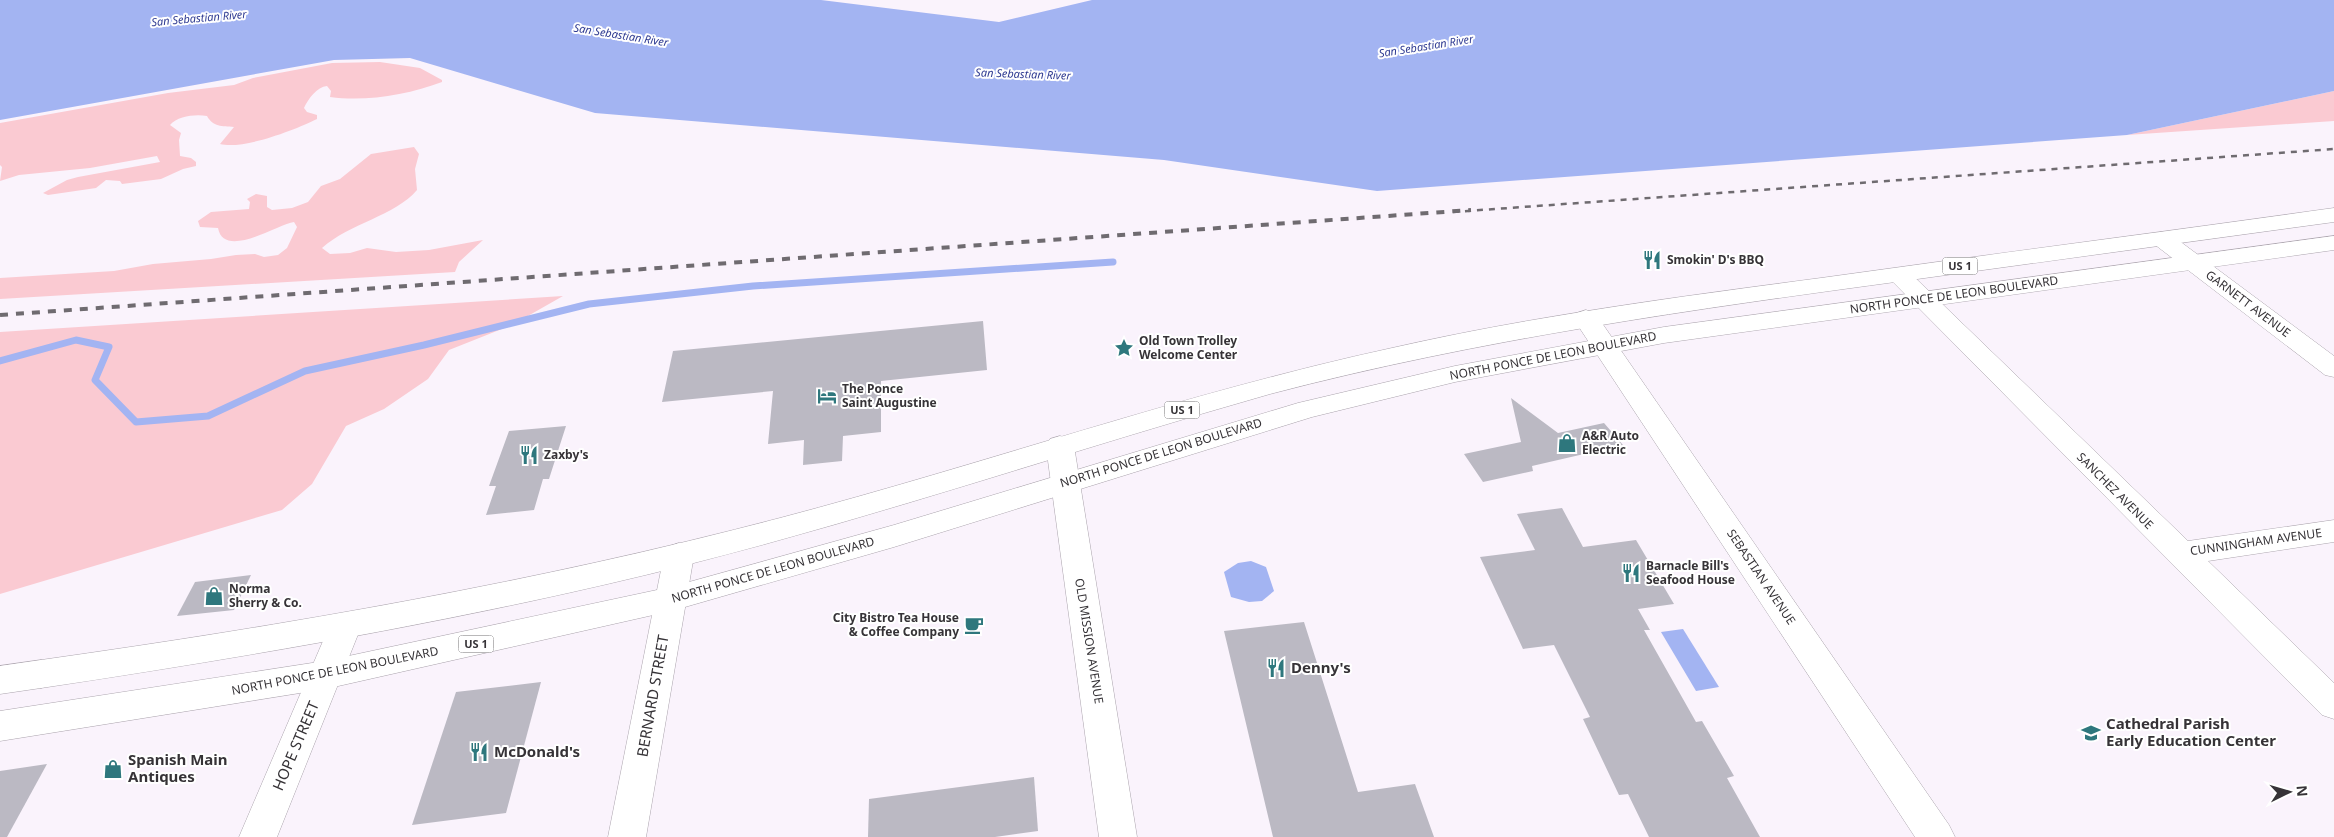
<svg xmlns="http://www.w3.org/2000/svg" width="2334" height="837" viewBox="0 0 2334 837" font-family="'Noto Sans',sans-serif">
<rect width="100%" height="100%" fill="#faf3fc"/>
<g fill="#facad2">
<path d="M 380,62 L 420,68 L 442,80 L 442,82 C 408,95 365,102 330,97 L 331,91 L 327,86 C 317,87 308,99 304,108 L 307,112 L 317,115 L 317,119 C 295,130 243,150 220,144 L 234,127 C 222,126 213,127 207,116 C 195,114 178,116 170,125 L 181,133 L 179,140 L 180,156 L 191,158 L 196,162 L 196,166 L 183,169 L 161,179 L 122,184 L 120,181 L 106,180 L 96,188 L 48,195 L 43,193 L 67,180 L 78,177 L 160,162 L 157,156 L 90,168 L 19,175 L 0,181 L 2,167 L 0,165 L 0,123 L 168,93 L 234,85 L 253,78 L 332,63 Z"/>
<path d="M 2334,91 L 2334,121 L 2127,135 Z"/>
<path d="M 414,147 L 419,154 L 415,169 L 417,190 C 395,216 350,223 322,248 L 330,254 L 350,253 L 367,248 L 396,252 L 429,250 L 483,240 L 459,262 L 455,272 L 0,299 L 0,278 L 114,271 L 153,264 L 211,259 L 236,255 L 255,254 L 264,257 L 278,255 L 287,248 L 297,227 L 294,222 C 278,224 224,260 218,228 L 200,227 L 198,221 L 211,212 L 249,209 L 250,202 L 247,199 L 256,194 L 267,196 L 267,207 L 272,210 L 292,208 L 308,202 L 321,186 L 340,179 L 371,154 Z"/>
<path d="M 563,296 L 512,325 L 449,350 L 428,379 L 384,409 L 346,426 L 312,484 L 282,510 L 0,594 L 0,332 Z"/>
</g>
<g fill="#a3b4f2">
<path d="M 0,0 L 821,0 L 999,22 L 1092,0 L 2334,0 L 2334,91 L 2127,135 L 1377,191 L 1164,160 L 595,113 L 410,58 L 334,60 L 0,120 Z"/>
<path d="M 1251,561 L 1266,567 L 1274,591 L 1262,601 L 1249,602 L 1231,597 L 1224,572 L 1238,563 Z"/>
<path d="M 1683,629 L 1719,687 L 1696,691 L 1661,632 Z"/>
</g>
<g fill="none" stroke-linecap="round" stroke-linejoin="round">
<path stroke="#a3b4f2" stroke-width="7" d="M 0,361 L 76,340 L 109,347 L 95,380 L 136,422 L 208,416 L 305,371 L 424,345 L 589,304 L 753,286 L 1113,262"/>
</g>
<g fill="#bbb9c3">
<path d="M 983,321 L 987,370 L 881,381 L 881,432 L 843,436 L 842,461 L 803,465 L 804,440 L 768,444 L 773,391 L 662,402 L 673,351 Z"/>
<path d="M 1511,398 L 1558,433 L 1604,423 L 1623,445 L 1532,466 L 1533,471 L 1483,482 L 1464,454 L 1521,442 Z"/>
<path d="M 566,426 L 549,479 L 543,479 L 534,510 L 486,515 L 496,486 L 489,486 L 509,431 Z"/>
<path d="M 1562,508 L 1583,547 L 1636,540 L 1674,604 L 1638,609 L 1650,630 L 1644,630 L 1696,722 L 1702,721 L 1734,776 L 1727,778 L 1760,837 L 1649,837 L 1628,794 L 1619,795 L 1583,719 L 1590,717 L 1554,645 L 1523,649 L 1480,557 L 1535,550 L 1517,514 Z"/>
<path d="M 251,575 L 234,610 L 177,616 L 195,582 Z"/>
<path d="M 1304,622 L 1358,792 L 1415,784 L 1434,837 L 1273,837 L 1224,631 Z"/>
<path d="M 541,682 L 506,813 L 412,825 L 456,692 Z"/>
<path d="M 47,764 L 7,837 L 0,837 L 0,771 Z"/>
<path d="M 1034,777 L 1038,831 L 995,837 L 868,837 L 869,799 Z"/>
</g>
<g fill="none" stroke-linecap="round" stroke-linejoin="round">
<g stroke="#aaa3ac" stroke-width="1">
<g id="minor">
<path d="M 2162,232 L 2170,234 L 2334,356 L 2334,377 L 2325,375 L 2154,244 L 2150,239 L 2154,234 Z"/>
<path d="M 1899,268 L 1907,270 L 2188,541 L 2334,520 L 2334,542 L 2208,561 L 2334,683 L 2334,719 L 2322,715 L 1891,280 L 1887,275 L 1891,270 Z"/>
<path d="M 1586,310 L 1595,313 L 1949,825 L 1955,837 L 1915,837 L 1573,318 L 1577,313 Z"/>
<path d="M 1060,436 L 1070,439 L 1074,446 L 1137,837 L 1099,837 L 1046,446 L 1050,439 Z"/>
<path d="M 679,543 L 690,547 L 694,555 L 646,837 L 608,837 L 664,555 L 668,547 Z"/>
<path d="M 345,614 L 357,618 L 361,627 L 277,837 L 239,837 L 329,627 L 333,618 Z"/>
</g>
</g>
<g stroke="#aaa3ac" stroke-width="1">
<path id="major" d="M 41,660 L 53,664 L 58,674 L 53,684 L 41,688 L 0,694 L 0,666 Z"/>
</g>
<g stroke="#aaa3ac" stroke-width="1">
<g id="highway">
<path d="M 2334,208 L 2334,222 C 2193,241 2051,261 1910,280 C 1695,309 1480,339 1270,394 C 1076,449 886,514 690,564 C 476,618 259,655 41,688 L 29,684 L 24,674 L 29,664 L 41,660 C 289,625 537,582 780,518 C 985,464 1185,393 1392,348 C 1533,316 1677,297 1821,278 C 1992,254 2163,232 2334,208 Z"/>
<path d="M 2334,236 L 2334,250 L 1664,343 L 1455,382 L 1312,417 L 894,547 L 671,611 L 325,689 L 0,741 L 0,711 L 325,661 L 671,587 L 894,525 L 1298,403 L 1455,366 L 1664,327 Z"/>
</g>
</g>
<use href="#minor" fill="#fff" fill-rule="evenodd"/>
<use href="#major" fill="#fff" fill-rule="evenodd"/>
<use href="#highway" fill="#fff" fill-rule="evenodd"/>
<path stroke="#6f6b70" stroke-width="2.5" stroke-dasharray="6 6" stroke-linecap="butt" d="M 1453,212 L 2334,149"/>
<path stroke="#6f6b70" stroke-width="4" stroke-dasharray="8 8" stroke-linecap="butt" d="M 0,315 L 1471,210"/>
</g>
<defs>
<g id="restaurant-bare" transform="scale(1.5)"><path d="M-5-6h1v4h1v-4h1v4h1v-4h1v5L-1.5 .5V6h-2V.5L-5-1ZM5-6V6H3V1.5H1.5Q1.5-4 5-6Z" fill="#2e777d" stroke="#fff" stroke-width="2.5" paint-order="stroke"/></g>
<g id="sight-bare" transform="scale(1.5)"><path d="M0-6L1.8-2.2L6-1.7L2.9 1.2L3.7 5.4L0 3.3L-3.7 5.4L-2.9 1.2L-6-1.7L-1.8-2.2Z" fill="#2e777d" stroke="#fff" stroke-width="2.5" paint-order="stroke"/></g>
<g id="hotel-bare" transform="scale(1.5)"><path d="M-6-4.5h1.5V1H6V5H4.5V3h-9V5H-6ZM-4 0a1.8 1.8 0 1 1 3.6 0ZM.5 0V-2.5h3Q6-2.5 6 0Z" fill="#2e777d" stroke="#fff" stroke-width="2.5" paint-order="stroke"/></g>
<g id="shop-bare" transform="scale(1.5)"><path d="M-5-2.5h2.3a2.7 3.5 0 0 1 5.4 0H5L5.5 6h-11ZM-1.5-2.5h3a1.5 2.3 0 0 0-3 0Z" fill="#2e777d" stroke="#fff" stroke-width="2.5" paint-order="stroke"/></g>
<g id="cafe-bare" transform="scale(1.5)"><path d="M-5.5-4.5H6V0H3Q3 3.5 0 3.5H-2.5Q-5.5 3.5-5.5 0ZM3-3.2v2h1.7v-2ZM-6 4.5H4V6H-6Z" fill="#2e777d" stroke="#fff" stroke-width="2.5" paint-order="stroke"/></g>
<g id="school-bare" transform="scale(1.5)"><path d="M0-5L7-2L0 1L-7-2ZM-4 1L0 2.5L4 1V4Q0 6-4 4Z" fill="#2e777d" stroke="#fff" stroke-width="2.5" paint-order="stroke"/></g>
</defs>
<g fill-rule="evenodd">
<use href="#restaurant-bare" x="1652" y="260"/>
<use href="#sight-bare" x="1124" y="348"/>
<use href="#hotel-bare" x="827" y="396"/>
<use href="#shop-bare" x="1567" y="443"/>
<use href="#restaurant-bare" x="529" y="455"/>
<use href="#restaurant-bare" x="1631" y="573"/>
<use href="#shop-bare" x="214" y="596"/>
<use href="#cafe-bare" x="974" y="625"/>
<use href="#restaurant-bare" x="1276" y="668"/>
<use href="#school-bare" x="2091" y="733"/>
<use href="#restaurant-bare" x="479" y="752"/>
<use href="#shop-bare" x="113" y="769"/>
</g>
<g text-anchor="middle" stroke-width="4" stroke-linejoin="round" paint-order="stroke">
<g font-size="11" font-style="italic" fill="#2f3b92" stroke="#fff">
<text transform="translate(199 18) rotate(-5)" y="4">San Sebastian River</text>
<text transform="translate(621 35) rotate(9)" y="4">San Sebastian River</text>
<text transform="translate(1426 46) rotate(-9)" y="4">San Sebastian River</text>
<text transform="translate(1023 74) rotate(2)" y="4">San Sebastian River</text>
</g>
<g fill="#fff" stroke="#727073" stroke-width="1">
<rect x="1942.5" y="257.5" width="35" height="17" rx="4"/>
<rect x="1164.5" y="401.5" width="35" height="17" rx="4"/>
<rect x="458.5" y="635.5" width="35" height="17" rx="4"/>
</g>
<g font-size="11" font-weight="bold" fill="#363337">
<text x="1960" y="270">US 1</text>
<text x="1182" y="414">US 1</text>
<text x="476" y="648">US 1</text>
</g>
<g font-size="12" font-weight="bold" fill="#363337" stroke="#fff" text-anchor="start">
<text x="1667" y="264">Smokin' D's BBQ</text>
<text x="1139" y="345">Old Town Trolley<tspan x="1139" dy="14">Welcome Center</tspan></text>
<text x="842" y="393">The Ponce<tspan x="842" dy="14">Saint Augustine</tspan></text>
<text x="1582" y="440">A&amp;R Auto<tspan x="1582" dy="14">Electric</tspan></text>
<text x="544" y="459">Zaxby's</text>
<text x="1646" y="570">Barnacle Bill's<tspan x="1646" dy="14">Seafood House</tspan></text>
<text x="229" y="593">Norma<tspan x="229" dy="14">Sherry &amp; Co.</tspan></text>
<text x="959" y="622" text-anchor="end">City Bistro Tea House<tspan x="959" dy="14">&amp; Coffee Company</tspan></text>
</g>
<g font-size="12" fill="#363337" stroke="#fff">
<text transform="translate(1954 295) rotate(-8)" y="4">NORTH PONCE DE LEON BOULEVARD</text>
<text transform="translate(2248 304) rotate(37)" y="4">GARNETT AVENUE</text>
<text transform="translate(1553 356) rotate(-11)" y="4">NORTH PONCE DE LEON BOULEVARD</text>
<text transform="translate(1161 453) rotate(-17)" y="4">NORTH PONCE DE LEON BOULEVARD</text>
<text transform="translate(2115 491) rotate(45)" y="4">SANCHEZ AVENUE</text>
<text transform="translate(2256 542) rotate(-8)" y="4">CUNNINGHAM AVENUE</text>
<text transform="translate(773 570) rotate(-16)" y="4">NORTH PONCE DE LEON BOULEVARD</text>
<text transform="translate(1761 577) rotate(56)" y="4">SEBASTIAN AVENUE</text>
<text transform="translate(1089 641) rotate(81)" y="4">OLD MISSION AVENUE</text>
<text transform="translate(335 671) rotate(-11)" y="4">NORTH PONCE DE LEON BOULEVARD</text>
</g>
<g font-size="15" font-weight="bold" fill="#363337" stroke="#fff" text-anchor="start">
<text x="1291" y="673">Denny's</text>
<text x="2106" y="729">Cathedral Parish<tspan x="2106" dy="17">Early Education Center</tspan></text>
<text x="494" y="757">McDonald's</text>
<text x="128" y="765">Spanish Main<tspan x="128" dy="17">Antiques</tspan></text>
</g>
<g font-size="15" fill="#363337" stroke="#fff">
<text transform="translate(653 696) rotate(-80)" y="5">BERNARD STREET</text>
<text transform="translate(296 746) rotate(-67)" y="5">HOPE STREET</text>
</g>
</g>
<g transform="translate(2289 792) rotate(85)" stroke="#ffffff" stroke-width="4" paint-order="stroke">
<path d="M0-4L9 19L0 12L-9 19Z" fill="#363337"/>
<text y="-8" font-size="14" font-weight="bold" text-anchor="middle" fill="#363337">N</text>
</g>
</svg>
